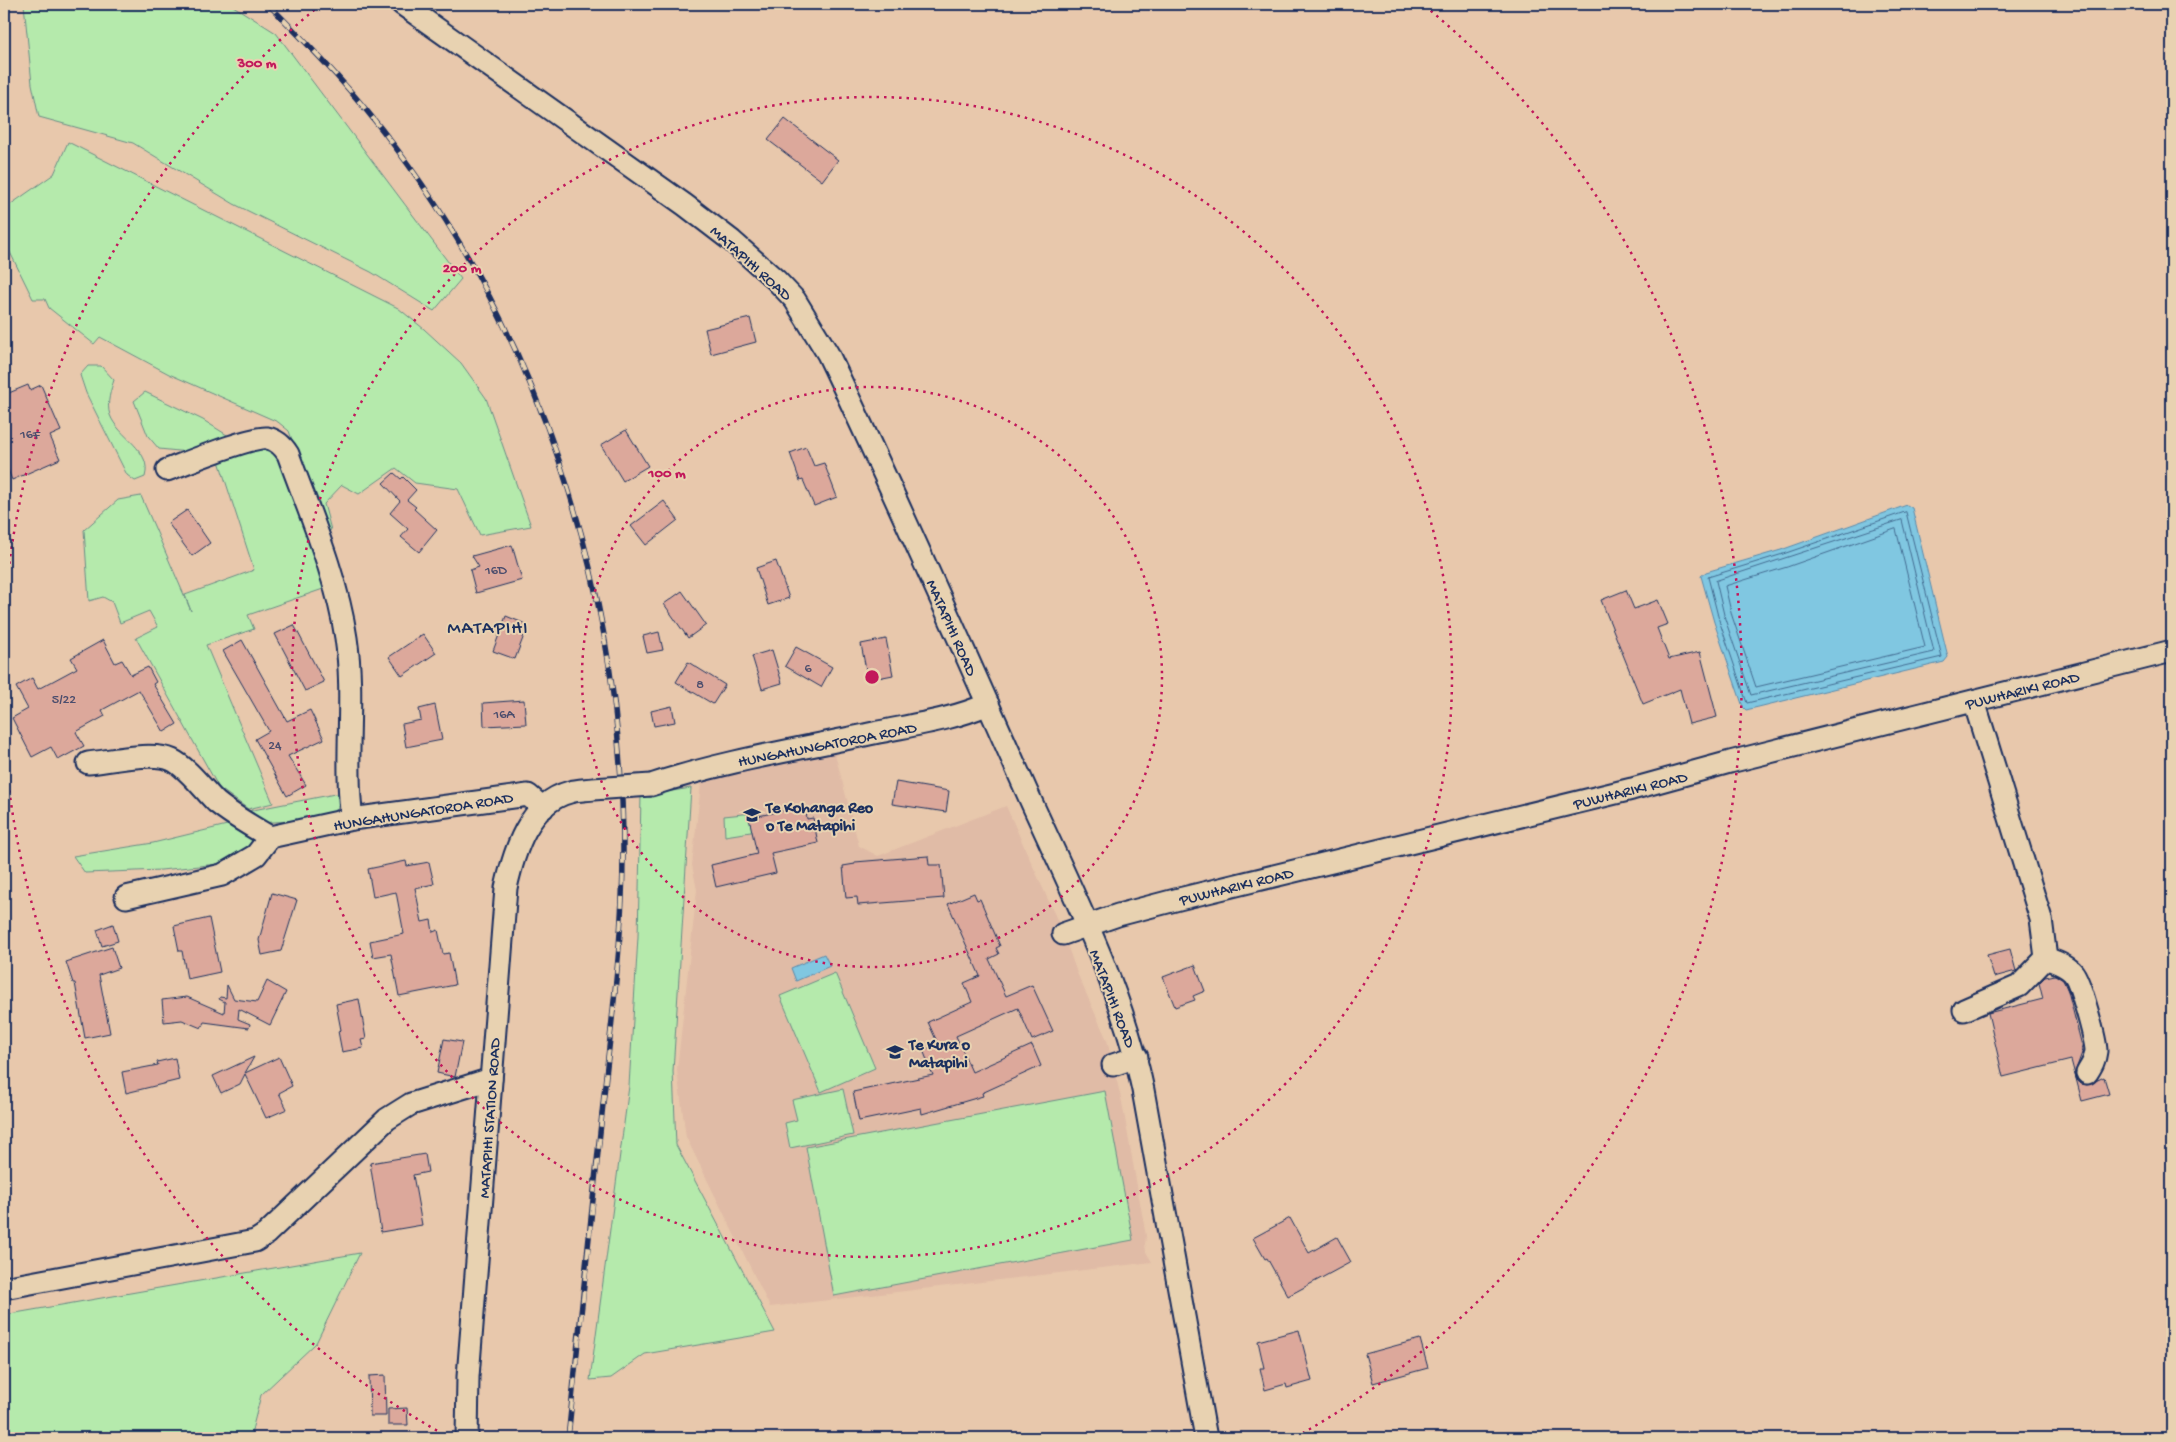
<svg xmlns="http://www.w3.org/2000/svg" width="2176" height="1442" viewBox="0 0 2176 1442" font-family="'Gochi Hand',sans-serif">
<rect width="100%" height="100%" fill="#e8c8ac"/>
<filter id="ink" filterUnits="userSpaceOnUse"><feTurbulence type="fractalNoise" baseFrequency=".02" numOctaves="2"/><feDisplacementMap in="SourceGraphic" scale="10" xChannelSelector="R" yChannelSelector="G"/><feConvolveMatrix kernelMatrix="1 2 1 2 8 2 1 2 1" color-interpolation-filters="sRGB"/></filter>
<g filter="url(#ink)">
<path fill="#e0bba6" d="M 832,742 L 859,846 L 878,856 L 1006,806 L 1063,933 L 1077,973 L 1107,1040 L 1122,1102 L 1146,1236 L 1145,1244 L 1146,1252 L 1152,1262 L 770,1307 L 686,1137 L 677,1070 L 697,890 L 692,865 L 701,783 L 707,768 Z"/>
<g fill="#b5eaac" stroke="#688c85">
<path d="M 24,4 L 230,4 L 276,33 L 461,279 L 434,311 L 371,272 L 234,204 L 133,143 L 39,117 L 32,84 Z"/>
<path d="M 68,142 L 398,308 L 424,329 L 461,363 L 486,398 L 531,526 L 480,535 L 458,489 L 415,483 L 396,468 L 359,494 L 342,485 L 324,504 L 331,530 L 324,533 L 289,431 L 278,422 L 169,374 L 100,337 L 94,344 L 49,308 L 45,299 L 33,299 L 4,240 L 4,209 L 54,174 Z"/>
<path d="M 88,366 L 101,366 L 114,380 C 111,389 106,404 110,415 C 118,437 153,450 145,477 L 135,481 L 127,475 L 86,393 L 80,375 Z"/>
<path d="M 145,392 L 203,420 L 235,440 L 198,453 L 159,449 L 148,436 L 134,401 Z"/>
<path d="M 260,446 L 273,448 L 283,459 L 326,588 L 248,615 L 254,629 L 206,645 L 273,803 L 248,809 L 219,788 L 136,638 L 158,627 L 149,611 L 120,623 L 112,602 L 103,597 L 89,601 L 84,530 L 118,500 L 141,496 L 191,611 L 185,595 L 254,570 L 219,461 Z"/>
<path d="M 691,788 L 673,1071 L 676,1145 L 775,1332 L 645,1354 L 611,1378 L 590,1380 L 629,1086 L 638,937 L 641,796 Z"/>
<path d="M 340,793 C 339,807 338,813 325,819 L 257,823 L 239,816 L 248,811 Z"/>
<path d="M 753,813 L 757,831 L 725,836 L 724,816 Z"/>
<path d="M 227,825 L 253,840 L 253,849 L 227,863 L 161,870 L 85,873 L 73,856 L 153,843 Z"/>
<path d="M 835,973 L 875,1068 L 821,1092 L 780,996 Z"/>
<path d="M 843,1089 L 853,1135 L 790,1148 L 785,1123 L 797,1120 L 792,1100 Z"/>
<path d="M 1105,1091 L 1133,1240 L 834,1296 L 806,1147 Z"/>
<path d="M 360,1253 L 316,1343 L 261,1395 L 250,1438 L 4,1438 L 4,1315 Z"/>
</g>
<g fill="#80c7e1" stroke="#588aad">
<path d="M 1907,505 L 1912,508 L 1948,657 L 1944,662 L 1746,710 L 1743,707 L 1714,622 L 1701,576 L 1706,572 L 1781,550 Z"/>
<path d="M 824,954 L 830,966 L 796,981 L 791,968 Z"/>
</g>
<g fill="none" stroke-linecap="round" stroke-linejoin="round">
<g stroke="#436c92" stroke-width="1">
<path d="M 1906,512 L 1942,657 L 1747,703 L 1719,620 L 1708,577 L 1783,554 Z"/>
<path d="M 1902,520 L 1934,652 L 1751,695 L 1725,619 L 1716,581 Z"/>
<path d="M 1896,529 L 1925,647 L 1756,687 L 1732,616 L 1725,586 L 1787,567 Z"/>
</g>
</g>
<g fill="#dca89b" stroke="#1b2f5e">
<path d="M 785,119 L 838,160 L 822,181 L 768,140 Z"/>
<path d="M 750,318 L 756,342 L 711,354 L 705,329 Z"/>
<path d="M 28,385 L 30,390 L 41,385 L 61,431 L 50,436 L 60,459 L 12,480 L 4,460 L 4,395 Z"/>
<path d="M 626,430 L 648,466 L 623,481 L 601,445 Z"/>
<path d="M 806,447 L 814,466 L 824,463 L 837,497 L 814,506 L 803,480 L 800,481 L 790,453 Z"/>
<path d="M 394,473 L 401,479 L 403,477 L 416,490 L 407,500 L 416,507 L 414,509 L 437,530 L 419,552 L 401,537 L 408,529 L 390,513 L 400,501 L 383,483 Z"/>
<path d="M 664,501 L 678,520 L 646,545 L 631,526 Z"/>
<path d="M 187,510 L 210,543 L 192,556 L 168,523 Z"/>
<path d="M 512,545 L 522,580 L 476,593 L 470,570 L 479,567 L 472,556 Z"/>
<path d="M 776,561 L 789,598 L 768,605 L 756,568 Z"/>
<path d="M 1626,590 L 1634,609 L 1658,600 L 1668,624 L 1657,628 L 1669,659 L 1700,652 L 1717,717 L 1689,724 L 1680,689 L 1643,704 L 1601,600 Z"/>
<path d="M 682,591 L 706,625 L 688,638 L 664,604 Z"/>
<path d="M 506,616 L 528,625 L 515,659 L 493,651 Z"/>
<path d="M 294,625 L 324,682 L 305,691 L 275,634 Z"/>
<path d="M 659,632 L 663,650 L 647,653 L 643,636 Z"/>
<path d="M 423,634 L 436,653 L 402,676 L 389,657 Z"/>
<path d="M 886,639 L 893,675 L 868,680 L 861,644 Z"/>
<path d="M 103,640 L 115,663 L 122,660 L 131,675 L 148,667 L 156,682 L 153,684 L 177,724 L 164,732 L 139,690 L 102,710 L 105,716 L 76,732 L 84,746 L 58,760 L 51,747 L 32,757 L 12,718 L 28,709 L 16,687 L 32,678 L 38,689 L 77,668 L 71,658 Z"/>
<path d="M 242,640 L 287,721 L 310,710 L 324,739 L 288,756 L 306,785 L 287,796 L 255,739 L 269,731 L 223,651 Z"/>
<path d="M 796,647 L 832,667 L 821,687 L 785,666 Z"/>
<path d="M 772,650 L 782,683 L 762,689 L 752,656 Z"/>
<path d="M 688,662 L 725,685 L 713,704 L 676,682 Z"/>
<path d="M 524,700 L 526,724 L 484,726 L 483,703 Z"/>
<path d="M 435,705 L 442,740 L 406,747 L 402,724 L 421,720 L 419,709 Z"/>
<path d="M 672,706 L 675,722 L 654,726 L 651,711 Z"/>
<path d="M 896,782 L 949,791 L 946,812 L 892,804 Z"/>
<path d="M 805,806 L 807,819 L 813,818 L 818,843 L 771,853 L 776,873 L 716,887 L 711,865 L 757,854 L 749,818 Z"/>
<path d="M 928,856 L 929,865 L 941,865 L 944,898 L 858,905 L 857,897 L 846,898 L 843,866 L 855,864 L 855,862 Z"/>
<path d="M 406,861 L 407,866 L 429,862 L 434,884 L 415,888 L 422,922 L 431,920 L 433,932 L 438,930 L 443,954 L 449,953 L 455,985 L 399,996 L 391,954 L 373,957 L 370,941 L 404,934 L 396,892 L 373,897 L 368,869 Z"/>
<path d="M 272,893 L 297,900 L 281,951 L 262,955 L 259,940 Z"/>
<path d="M 974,893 L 977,900 L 980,899 L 1000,946 L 996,948 L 999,954 L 989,959 L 1006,996 L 1032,985 L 1053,1031 L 1032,1040 L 1018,1008 L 956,1036 L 972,1072 L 1032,1045 L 1041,1066 L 982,1093 L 983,1096 L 922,1114 L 921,1108 L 859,1121 L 853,1092 L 933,1075 L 923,1050 L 938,1044 L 928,1022 L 972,1002 L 964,983 L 980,976 L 948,904 Z"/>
<path d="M 209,918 L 220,972 L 187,979 L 182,951 L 179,951 L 174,926 Z"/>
<path d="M 113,924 L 118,941 L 102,946 L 97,930 Z"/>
<path d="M 112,947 L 119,968 L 99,975 L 110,1033 L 85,1038 L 75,983 L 73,983 L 66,962 Z"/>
<path d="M 2010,949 L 2016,971 L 1994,977 L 1987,955 Z"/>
<path d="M 1195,965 L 1205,991 L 1193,996 L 1195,1000 L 1175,1007 L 1163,977 Z"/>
<path d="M 2055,975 L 2063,980 L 2068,991 L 2083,1050 L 2075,1072 L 2076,1078 L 2081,1084 L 2087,1085 L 2104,1077 L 2109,1094 L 2082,1101 L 2071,1060 L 2003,1077 L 1988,1013 L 2043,999 L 2039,983 L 2045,977 Z"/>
<path d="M 267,981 L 286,992 L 270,1025 L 239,1009 L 238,1019 L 250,1024 L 249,1028 L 204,1022 L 201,1028 L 182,1020 L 164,1022 L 162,1000 L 187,997 L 224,1013 L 225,1002 L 219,999 L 220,997 L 226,998 L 227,985 L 234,999 L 257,1002 Z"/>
<path d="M 359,999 L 366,1039 L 361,1040 L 363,1048 L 342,1052 L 338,1031 L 341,1030 L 336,1004 Z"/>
<path d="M 444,1039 L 462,1042 L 455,1077 L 437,1073 Z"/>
<path d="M 254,1057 L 245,1073 L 279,1057 L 292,1086 L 279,1093 L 287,1109 L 266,1118 L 245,1074 L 240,1084 L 221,1093 L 213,1076 Z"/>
<path d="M 175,1058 L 179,1080 L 126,1093 L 122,1072 L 158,1065 L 157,1062 Z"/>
<path d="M 425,1154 L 428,1172 L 413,1175 L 422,1225 L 381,1232 L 370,1163 Z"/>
<path d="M 1290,1218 L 1309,1253 L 1337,1237 L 1351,1262 L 1288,1296 L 1267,1258 L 1265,1259 L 1253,1238 Z"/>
<path d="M 1299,1330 L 1312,1381 L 1287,1388 L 1286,1384 L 1265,1390 L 1260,1368 L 1264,1368 L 1258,1341 Z"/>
<path d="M 1420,1339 L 1428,1368 L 1373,1383 L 1365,1354 Z"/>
<path d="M 385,1375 L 386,1416 L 370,1416 L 369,1376 Z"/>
<path d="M 407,1408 L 408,1425 L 388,1425 L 388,1409 Z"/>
</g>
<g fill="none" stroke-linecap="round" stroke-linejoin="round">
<g stroke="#1b2f5e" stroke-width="25">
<g id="minor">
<path d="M 402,4 L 685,205 L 732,241 L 776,280 L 795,300 L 828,354 C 897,498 961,644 1026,790 C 1069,886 1122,987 1143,1090 L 1206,1438"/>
<path d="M 167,470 C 186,463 252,436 267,438 C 277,440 283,446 288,454 C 309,512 337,576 346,638 C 355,698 344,759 352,819"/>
<path d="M 88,763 C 110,761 152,751 172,760 C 187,767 204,790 216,802 C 233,816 251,826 270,837"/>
<path d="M 651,785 C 724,761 799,749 874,733 C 912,725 952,720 988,704"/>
<path d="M 126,897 L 222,875 L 256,855 L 270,837 L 352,819 L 528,795 L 543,808"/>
<path d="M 1063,934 L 1118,915 L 1179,899 L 1632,789 L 1730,762 L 2172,651"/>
<path d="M 2046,958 C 2055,962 2067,965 2073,973 C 2080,980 2096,1041 2096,1051 C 2095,1060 2092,1065 2087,1073"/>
<path d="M 1964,1010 L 2019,986 L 2046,958 L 2041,919 L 1974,701"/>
<path d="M 1113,1065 L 1137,1057"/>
<path d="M 4,1288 L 255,1241 L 266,1234 L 387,1119 L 411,1104 L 491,1079"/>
<path d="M 467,1438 L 468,1377 L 506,888 C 514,852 528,803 570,792 C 577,790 586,790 593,789"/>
</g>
</g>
<use href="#minor" stroke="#e8d2b1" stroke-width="21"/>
<g stroke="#1b2f5e" stroke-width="5.5">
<path id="rail" d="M 268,4 C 302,38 337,74 367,111 C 537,318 624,589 623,855 C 623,932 613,1009 605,1085 C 593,1203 581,1321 568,1438"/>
</g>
<use href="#rail" stroke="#e8d2b1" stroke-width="4" stroke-dasharray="11" stroke-linecap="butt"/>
<g stroke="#1b2f5e" stroke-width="25" stroke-linecap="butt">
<path id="minor-bridge" d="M 593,789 L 651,785"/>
</g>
<use href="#minor-bridge" stroke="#e8d2b1" stroke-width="21"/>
</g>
</g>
<g fill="none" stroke="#c2185b" stroke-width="2.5" stroke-dasharray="2.5 5">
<circle cx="872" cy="677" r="290"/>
<circle cx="872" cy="677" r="580"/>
<path d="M450 1438A870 870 0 0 1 4 738M4 616A870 870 0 0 1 319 6M1425 6A870 870 0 0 1 1294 1438"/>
</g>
<defs>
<g id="school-bare" transform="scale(1.35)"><path d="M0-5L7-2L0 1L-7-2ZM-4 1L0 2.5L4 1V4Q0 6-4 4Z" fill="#1b2f5e" stroke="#e8d2b1" stroke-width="2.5" paint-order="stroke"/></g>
</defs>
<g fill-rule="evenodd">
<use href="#school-bare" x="752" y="815"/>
<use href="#school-bare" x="895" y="1052"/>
</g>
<g text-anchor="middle" stroke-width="4" stroke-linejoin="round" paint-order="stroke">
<g font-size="14" fill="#4b4d6d">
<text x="30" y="438">16F</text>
<text x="496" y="574">16D</text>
<text x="808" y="672">6</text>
<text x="700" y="688">8</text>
<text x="64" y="703">5/22</text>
<text x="504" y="718">16A</text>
<text x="275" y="749">24</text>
</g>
<g font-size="16" fill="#1b2f5e" stroke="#e8d2b1">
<text transform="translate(752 262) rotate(42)" y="6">MATAPIHI ROAD</text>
<text transform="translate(953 627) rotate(66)" y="6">MATAPIHI ROAD</text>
<text transform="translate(2022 689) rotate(-14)" y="6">PUWHARIKI ROAD</text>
<text transform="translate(827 743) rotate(-11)" y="6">HUNGAHUNGATOROA ROAD</text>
<text transform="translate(1630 789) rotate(-14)" y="6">PUWHARIKI ROAD</text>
<text transform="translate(423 810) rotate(-9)" y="6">HUNGAHUNGATOROA ROAD</text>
<text transform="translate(1236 885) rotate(-14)" y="6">PUWHARIKI ROAD</text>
<text transform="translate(1114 998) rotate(69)" y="6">MATAPIHI ROAD</text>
<text transform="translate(488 1118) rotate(-86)" y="6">MATAPIHI STATION ROAD</text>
</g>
<g font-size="16" font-weight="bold" fill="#1b2f5e" stroke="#e8d2b1" text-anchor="start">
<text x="766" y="812">Te Kohanga Reo<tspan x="766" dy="18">o Te Matapihi</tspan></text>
<text x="909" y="1049">Te Kura o<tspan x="909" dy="18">Matapihi</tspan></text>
</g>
<g font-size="19" letter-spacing="1" fill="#1b2f5e" stroke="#e8d2b1">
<text x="488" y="633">MATAPIHI</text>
</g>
</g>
<circle cx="872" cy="677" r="8" fill="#c2185b" stroke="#e8d2b1" stroke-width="2.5"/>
<g font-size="15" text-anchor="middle" font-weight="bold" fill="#c2185b" stroke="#e8d2b1" stroke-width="4" stroke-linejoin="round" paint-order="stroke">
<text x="257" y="67">300 m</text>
<text x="462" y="272">200 m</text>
<text x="667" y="477">100 m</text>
</g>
<rect width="2176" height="1442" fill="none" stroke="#e8d2b1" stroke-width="20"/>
<rect x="10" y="10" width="2156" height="1422" fill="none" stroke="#1b2f5e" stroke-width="2" filter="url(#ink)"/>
</svg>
